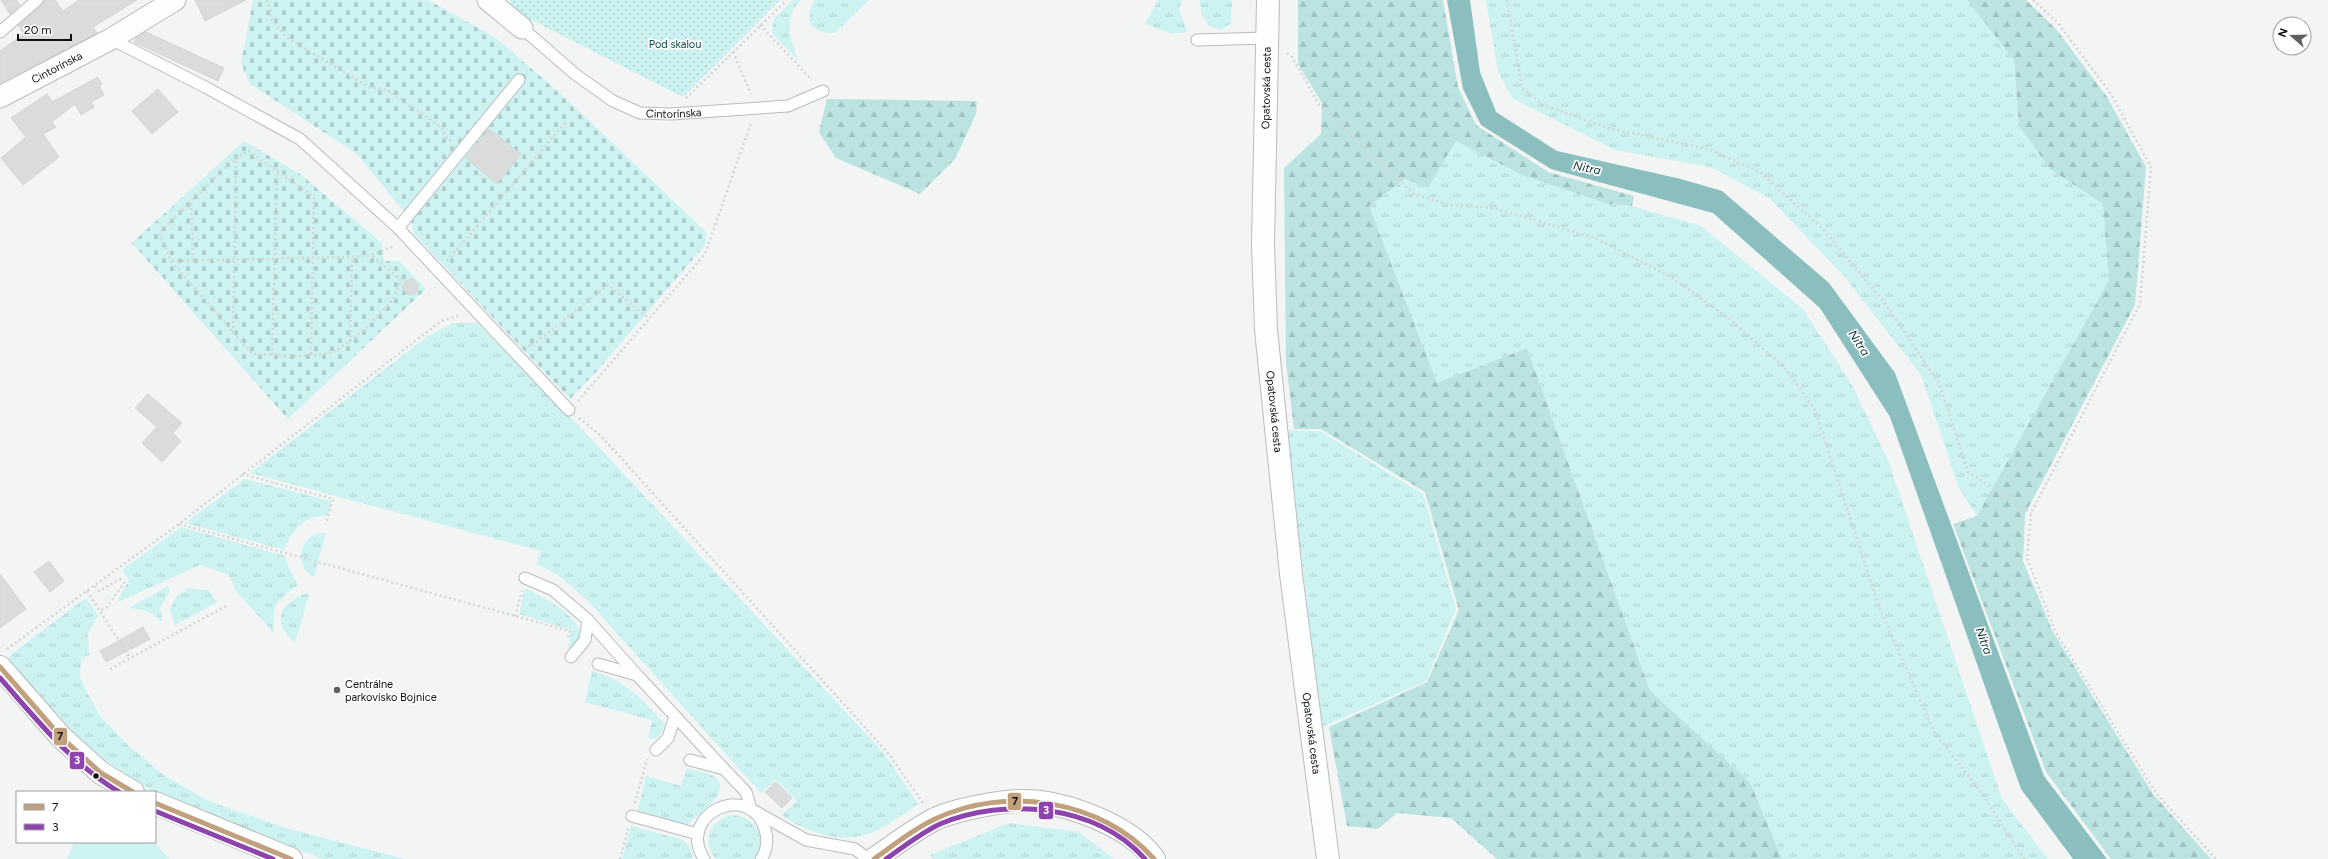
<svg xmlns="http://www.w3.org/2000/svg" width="2328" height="859" viewBox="0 0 2328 859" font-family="Figtree,sans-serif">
<defs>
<pattern id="grass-tufts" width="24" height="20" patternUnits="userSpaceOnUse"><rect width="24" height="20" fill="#ccf2f2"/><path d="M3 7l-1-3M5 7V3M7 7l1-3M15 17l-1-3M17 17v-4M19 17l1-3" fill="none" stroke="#aecece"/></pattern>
<pattern id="forest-firs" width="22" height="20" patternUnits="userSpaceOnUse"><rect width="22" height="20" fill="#bae3e2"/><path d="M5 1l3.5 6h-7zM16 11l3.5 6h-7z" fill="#9fc2c1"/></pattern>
<pattern id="cemetery-stones" width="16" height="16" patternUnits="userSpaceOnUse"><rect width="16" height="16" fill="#ccf2f2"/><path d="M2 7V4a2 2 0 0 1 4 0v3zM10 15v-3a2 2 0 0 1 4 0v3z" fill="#aecece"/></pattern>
<pattern id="garden-dots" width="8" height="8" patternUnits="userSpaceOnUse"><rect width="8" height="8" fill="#ccf2f2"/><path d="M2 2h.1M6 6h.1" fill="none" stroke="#aecece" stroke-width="1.8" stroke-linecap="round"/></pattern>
</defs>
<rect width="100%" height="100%" fill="#f3f5f5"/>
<g fill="url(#grass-tufts)">
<path d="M 793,0 L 801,0 C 782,18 791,41 799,62 L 772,33 L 773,20 Z"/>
<path d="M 815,0 L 869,0 L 835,33 C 812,34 802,21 815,0 Z"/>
<path d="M 1158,0 L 1182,0 L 1179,10 L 1188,32 L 1172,34 L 1145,24 Z"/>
<path d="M 1200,0 L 1232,0 L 1231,23 L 1222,30 L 1209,26 L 1201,13 Z"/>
<path d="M 1486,0 L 1967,0 L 2014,60 L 2019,126 L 2050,169 L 2103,204 L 2109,280 L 1977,516 L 1959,488 L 1921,375 L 1843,275 L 1769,198 L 1710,167 L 1615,150 L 1513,99 L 1498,72 Z"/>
<path d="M 1456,141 L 1522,175 L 1608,204 L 1632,206 L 1701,226 L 1803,309 L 1852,385 L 1888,460 L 2002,799 L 2048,859 L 1782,859 L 1750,782 L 1650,691 L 1527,348 L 1437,383 L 1369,206 L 1405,179 L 1428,188 Z"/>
<path d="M 452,323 L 477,323 L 581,428 L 883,752 L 918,804 C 906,812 893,822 880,829 C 848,846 808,835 782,815 L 797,801 L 776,780 L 761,793 L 587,600 L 558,575 L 536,564 L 541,551 L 250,473 L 428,336 Z"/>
<path d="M 1286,430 L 1320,431 L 1423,494 L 1456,609 L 1426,681 L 1322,727 Z"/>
<path d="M 245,479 L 331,501 L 328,515 C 303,517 293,528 284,550 L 185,523 Z"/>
<path d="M 181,527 L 285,556 L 288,566 L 298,585 C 274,602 273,604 274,633 L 236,591 L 229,575 L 200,565 L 116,603 L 129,580 L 122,570 Z"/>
<path d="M 326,533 L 314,577 C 299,570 297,551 308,539 C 313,534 320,533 326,533 Z"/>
<path d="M 168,586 L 170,590 L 160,608 L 162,620 L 160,621 C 152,612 144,609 132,609 L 131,607 Z"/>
<path d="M 188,588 L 208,590 L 217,602 L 175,625 L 170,609 L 176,597 Z"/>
<path d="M 525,588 C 541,596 581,616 580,636 L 576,644 L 568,648 L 572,630 L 519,614 Z"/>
<path d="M 303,594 L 309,594 L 295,643 C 273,623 277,607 303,594 Z"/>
<path d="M 86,598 L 98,615 L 88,634 L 89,655 L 81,658 L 80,679 L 100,716 L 129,746 L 166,777 L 211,802 L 289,829 L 405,859 L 323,859 L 155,793 L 106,761 L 69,730 L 8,662 L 10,655 Z"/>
<path d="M 592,671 C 624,679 643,700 665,724 L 661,734 L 655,739 L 648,738 L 652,720 L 585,702 Z"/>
<path d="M 687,768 C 695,771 706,772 713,776 C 736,789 698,816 687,825 L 637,813 L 646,776 L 681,786 Z"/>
<path d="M 730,815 C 755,815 770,839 753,859 L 716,859 C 701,842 710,821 730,815 Z"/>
<path d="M 1009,823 L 1079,832 L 1114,859 L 933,859 L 930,855 Z"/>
<path d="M 631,826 L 683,840 L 689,846 L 693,859 L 622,859 Z"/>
</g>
<g fill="url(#forest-firs)">
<path d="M 1298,0 L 1443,0 L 1458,87 L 1476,125 L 1548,172 L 1634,196 L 1632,206 L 1608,204 L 1522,175 L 1456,141 L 1428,188 L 1405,179 L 1369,206 L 1437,383 L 1527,348 L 1650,691 L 1750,782 L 1782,859 L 1497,859 L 1451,818 L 1397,813 L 1378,829 L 1347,826 L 1329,727 L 1427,682 L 1459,610 L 1425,492 L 1321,429 L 1294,429 L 1286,362 L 1284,168 L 1321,134 L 1322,103 L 1298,64 Z"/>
<path d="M 1967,0 L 2026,0 L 2056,29 L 2107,97 L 2146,167 L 2135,305 L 2025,514 L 2023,561 L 2053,632 L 2153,794 L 2211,859 L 2111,859 L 2046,772 L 1953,524 L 1977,516 L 2109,280 L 2103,204 L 2050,169 L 2019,126 L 2014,60 Z"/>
<path d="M 827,99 L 977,101 L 976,114 L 955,159 L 920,194 L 836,158 L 819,132 Z"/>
</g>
<g fill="url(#cemetery-stones)">
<path d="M 253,0 L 428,0 L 496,38 L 563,96 L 707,233 L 705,245 L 596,372 L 570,399 L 414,234 L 411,220 L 357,154 L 250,84 L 241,63 Z"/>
<path d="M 244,141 L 300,174 L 382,243 L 384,261 L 399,261 L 426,289 L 288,419 L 132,243 Z"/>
</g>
<path fill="#ccf2f2" d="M 74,842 L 154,842 L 169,859 L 67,859 Z"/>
<path fill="url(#garden-dots)" d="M 509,0 L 780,0 L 683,97 L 518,13 Z"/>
<path fill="#8bbebe" d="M 1447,0 L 1470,0 L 1480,72 L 1496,112 L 1557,151 L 1681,179 L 1722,191 L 1829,283 L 1895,373 L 2044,776 L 2107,859 L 2073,859 L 2021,789 L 1890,417 L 1820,308 L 1713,213 L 1551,169 L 1481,125 L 1463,89 Z"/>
<g fill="#dadbdb" stroke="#d4d5d5">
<path d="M 1,0 L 16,0 L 20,5 L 10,14 Z"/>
<path d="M 45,0 L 55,0 L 63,11 L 79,0 L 137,0 L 93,27 L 97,33 L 0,83 L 0,51 L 24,34 L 18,25 Z"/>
<path d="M 195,0 L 246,0 L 205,21 Z"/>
<path d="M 146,32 L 224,68 L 218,81 L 134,42 L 136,38 Z"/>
<path d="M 98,77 L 102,84 L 99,86 L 104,95 L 91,102 L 94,107 L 81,115 L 75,104 L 52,122 L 56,127 L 43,134 L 59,157 L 23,185 L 1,158 L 26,137 L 11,118 L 47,94 L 52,102 Z"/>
<path d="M 158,89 L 178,112 L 152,134 L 132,111 Z"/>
<path d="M 489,129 L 521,154 L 497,184 L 466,158 Z"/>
<path d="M 413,279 L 418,285 L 416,293 L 408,295 L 402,288 L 405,281 Z"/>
<path d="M 148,394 L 182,423 L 173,433 L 181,441 L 162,462 L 142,443 L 157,427 L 135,408 Z"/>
<path d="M 49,561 L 64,581 L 50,592 L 34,572 Z"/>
<path d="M 0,574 L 26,609 L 0,628 Z"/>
<path d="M 143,627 L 150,639 L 106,662 L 100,651 Z"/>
<path d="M 776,782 L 792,798 L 782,808 L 765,792 Z"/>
</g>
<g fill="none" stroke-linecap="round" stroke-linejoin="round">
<g stroke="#babcbc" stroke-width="13">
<g id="service">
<path id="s1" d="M 522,28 L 575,74 L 613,101 L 640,113 L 671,114 L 788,106 L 823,91"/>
<path d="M 0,32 L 37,0"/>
<path d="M 111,39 L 207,88 L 300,139 L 398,228 L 569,410"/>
<path d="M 1197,40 L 1267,38"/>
<path d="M 398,228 L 519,80"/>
<path d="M 525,578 L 553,590 L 588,620 L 636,674"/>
<path d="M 571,657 L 585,640 L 588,620"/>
<path d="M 598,664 L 637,675 L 723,768"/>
<path d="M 656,750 L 668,738 L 675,716"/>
<path d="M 690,760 L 724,769 L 746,792 L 751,809 L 806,840 L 855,849 L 868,859"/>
<path d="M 632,816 L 698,834"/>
<path d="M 704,859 C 675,813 753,778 766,833 C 768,841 766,853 761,859"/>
</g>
</g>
<g stroke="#babcbc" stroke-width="23">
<g id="minor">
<path d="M 488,0 L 522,28"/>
<path id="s2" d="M 0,97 L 111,39 L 175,0"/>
</g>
</g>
<g stroke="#babcbc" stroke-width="24">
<g id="tertiary">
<path id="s3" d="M 1268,0 L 1263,244 L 1266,330 L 1291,574 L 1328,859"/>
<path d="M 0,667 L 61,737 L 101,773 L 133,792"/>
<path d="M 155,803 L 291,859"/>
<path d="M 874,859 C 893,846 914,830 935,819 C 954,810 1000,801 1021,801 C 1062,800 1130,825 1154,859"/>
</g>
</g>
<g stroke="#d4d5d5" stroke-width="2.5" stroke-dasharray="2 3" stroke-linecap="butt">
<path d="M 267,0 L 271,11 L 270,17 L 286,37 L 369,87 L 388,90 L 442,128 L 445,136 L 451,141"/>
<path d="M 1507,0 L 1522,88 L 1543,105 L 1608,128 L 1708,149 L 1760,172 L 1821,227 L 1884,302 L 1939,383 L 1968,472 L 2031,513"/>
<path d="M 2033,0 L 2058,23 L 2111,94 L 2151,167 L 2140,304 L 2031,513 L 2027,558 L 2056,633 L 2156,793 L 2216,859"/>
<path d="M 760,25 L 812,80"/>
<path d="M 733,52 L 751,94"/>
<path d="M 1287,53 L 1292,57 L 1320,106 L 1414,194 L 1449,205 L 1494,208 L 1595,238 L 1671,277 L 1727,317 L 1785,368 L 1815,410 L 1879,607 L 1934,732 L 1981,792 L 2024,859"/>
<path d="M 686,98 L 787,0"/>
<path d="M 191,203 L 193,260"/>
<path d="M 172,261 L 352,257 L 371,255 L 395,246"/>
<path d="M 447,261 L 566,122"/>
<path d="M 233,333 L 236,158"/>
<path d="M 350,342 L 352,257"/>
<path d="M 529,345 L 530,347 L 608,285 L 649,319"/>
<path d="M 311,354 L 314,197 L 249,151 L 236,157 L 159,233 L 171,261 L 252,354 C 276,355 305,358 329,353 C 344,350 386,311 394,297 C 397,293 399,285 401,280 L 371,255"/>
<path d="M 272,355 L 277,169"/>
<path d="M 578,401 L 705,254 L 751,123"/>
<path d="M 579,418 L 601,436 L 888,753 L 923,803"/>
<path d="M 242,474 L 333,499 L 326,524"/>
<path d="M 179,524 L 570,631 L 568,637"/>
<path d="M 95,586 L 99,591 L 120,579 L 124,583 L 107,607 L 100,611"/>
<path d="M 87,591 L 130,658"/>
<path d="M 515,616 L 522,591"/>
<path d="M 7,649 L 179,524 L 441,321 L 461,315"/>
<path d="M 110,669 L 228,605"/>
<path d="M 635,803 L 647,759"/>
<path d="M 620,859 L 628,829"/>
</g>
<use href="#service" stroke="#fdfefe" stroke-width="11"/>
<use href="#minor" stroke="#fdfefe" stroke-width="21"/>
<use href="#tertiary" stroke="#fdfefe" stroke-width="22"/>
<g stroke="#fff" stroke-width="8">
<g id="bus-1">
<path d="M 0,667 L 61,737 L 101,773 L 133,792"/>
<path d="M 155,803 L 291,859"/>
<path d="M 874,859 C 894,845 913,829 935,819 C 1006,785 1102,800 1154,859"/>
</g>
</g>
<g stroke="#fff" stroke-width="8">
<g id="bus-2">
<path d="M 0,678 C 37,720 71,763 119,792"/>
<path d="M 155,811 L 273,859"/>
<path d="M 886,859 C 903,847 921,833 940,824 C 1005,797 1096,804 1145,859"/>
</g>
</g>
<use href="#bus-1" stroke="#c1a07d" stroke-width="5"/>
<use href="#bus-2" stroke="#8e44ad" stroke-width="5"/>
</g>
<circle fill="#5e5f5f" stroke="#fff" stroke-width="1.5" cx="337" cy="690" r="4"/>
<circle fill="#0d0e0e" stroke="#fff" stroke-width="1.5" cx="96" cy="776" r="3.5"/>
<g text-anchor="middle" stroke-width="3.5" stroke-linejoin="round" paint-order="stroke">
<g font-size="11" fill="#094d4d" stroke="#fff">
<text x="675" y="48">Pod skalou</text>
</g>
<g font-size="11" fill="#0d0e0e" stroke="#fff">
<text dy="4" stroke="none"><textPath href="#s2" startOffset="64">Cintorínska</textPath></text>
<text transform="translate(1266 88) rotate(-89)" y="4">Opatovská cesta</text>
<text dy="4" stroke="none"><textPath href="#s1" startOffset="180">Cintorínska</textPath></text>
<text dy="4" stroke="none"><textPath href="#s3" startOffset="412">Opatovská cesta</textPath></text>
<text dy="4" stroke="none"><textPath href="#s3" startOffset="736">Opatovská cesta</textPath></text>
</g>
<g font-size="11" fill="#0d0e0e" stroke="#fff" text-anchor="start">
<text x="345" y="688">Centrálne<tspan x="345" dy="13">parkovisko Bojnice</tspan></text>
</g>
<g font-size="12" font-style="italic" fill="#0b3030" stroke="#fff">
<text transform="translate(1587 168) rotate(11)" y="4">Nitra</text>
<text transform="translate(1859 343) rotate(57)" y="4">Nitra</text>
<text transform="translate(1984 641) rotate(70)" y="4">Nitra</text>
</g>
</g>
<g stroke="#fff" stroke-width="1.5">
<rect x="53" y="727" width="15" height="19" rx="4" fill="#c1a07d"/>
<rect x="69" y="751" width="16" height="19" rx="4" fill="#8e44ad"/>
<rect x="1007" y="792" width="15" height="19" rx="4" fill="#c1a07d"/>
<rect x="1038" y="801" width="16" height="19" rx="4" fill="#8e44ad"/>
</g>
<g font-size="11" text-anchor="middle" font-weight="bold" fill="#fff">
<text x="77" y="764">3</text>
<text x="1046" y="814">3</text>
</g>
<g font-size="11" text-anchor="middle" font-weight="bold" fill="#111">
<text x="60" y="740">7</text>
<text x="1015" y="805">7</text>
</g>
<rect x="16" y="791" width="140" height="52" fill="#ffffff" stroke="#9e9f9f"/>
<rect x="24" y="804" width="20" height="6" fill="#c1a07d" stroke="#9e9f9f"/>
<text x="52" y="811" font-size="12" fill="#0d0e0e">7</text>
<rect x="24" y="824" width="20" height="6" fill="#8e44ad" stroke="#9e9f9f"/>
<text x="52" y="831" font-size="12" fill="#0d0e0e">3</text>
<g transform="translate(2292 36) rotate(290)"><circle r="19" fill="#ffffff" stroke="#9e9f9f"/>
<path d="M0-3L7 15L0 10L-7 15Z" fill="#5e5f5f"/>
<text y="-6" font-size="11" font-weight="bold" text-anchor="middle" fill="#0d0e0e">N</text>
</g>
<path d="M18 34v6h53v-6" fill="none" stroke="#0d0e0e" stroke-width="2"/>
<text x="24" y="34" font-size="12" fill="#0d0e0e" stroke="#ffffff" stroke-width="3" paint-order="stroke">20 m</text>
</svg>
